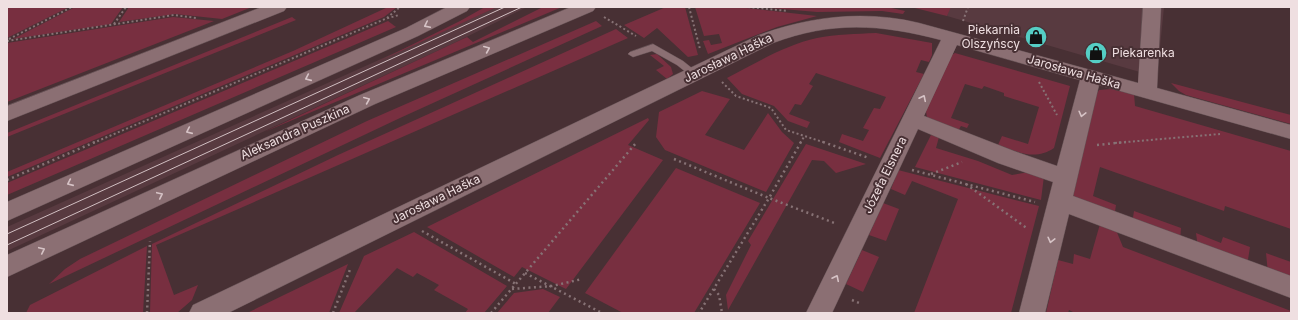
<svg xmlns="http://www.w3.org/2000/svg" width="1298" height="320" viewBox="0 0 1298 320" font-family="Inter,sans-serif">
<rect width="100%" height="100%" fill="#483034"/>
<g fill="#583a40">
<path d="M 497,7 L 527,7 L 452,44 L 7,251 L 7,227 Z"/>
<path d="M 950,7 L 1164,7 L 1157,77 L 947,16 Z"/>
</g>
<g fill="#782f40">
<path d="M 7,7 L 69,7 L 7,38 Z"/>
<path d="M 75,7 L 123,7 L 111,24 L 13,39 Z"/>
<path d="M 129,7 L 252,7 L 222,19 L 175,14 L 119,22 Z"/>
<path d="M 388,7 L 397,7 L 384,17 L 7,177 L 7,172 L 293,51 Z"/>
<path d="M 485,7 L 497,7 L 375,63 L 460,21 Z"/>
<path d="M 543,7 L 562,7 L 264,132 L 467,37 L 473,42 Z"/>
<path d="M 666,7 L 685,7 L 698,55 L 688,57 L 657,28 L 644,38 L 624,25 Z"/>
<path d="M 695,7 L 738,7 L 817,16 L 777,27 L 708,54 L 703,41 L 709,40 L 711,45 L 722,43 L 719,34 L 704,36 Z"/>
<path d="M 760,7 L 887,7 L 905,11 L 903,14 L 882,11 L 817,12 Z"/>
<path d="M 911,7 L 951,7 L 947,16 Z"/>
<path d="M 173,17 L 214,21 L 7,102 L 7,43 Z"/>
<path d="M 292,17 L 296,20 L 7,137 L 7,133 Z"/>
<path d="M 388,21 L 396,27 L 7,195 L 7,183 Z"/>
<path d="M 596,21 L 602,26 L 400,118 L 49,284 L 65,269 L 80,259 L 367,121 Z"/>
<path d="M 616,29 L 628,38 L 156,245 L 174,295 L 198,285 L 192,300 L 177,313 L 150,313 L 152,244 L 338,155 Z"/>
<path d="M 876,33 L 932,43 L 932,55 L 929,62 L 921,60 L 916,72 L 924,74 L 880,158 L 839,142 L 842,134 L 863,141 L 869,130 L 863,128 L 874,108 L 880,109 L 886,97 L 816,73 L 809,84 L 813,86 L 801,105 L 795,104 L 789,114 L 810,122 L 807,128 L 788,121 L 774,106 L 742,94 L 727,78 C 756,63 785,45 817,38 C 836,34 856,34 876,33 Z"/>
<path d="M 955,53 L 1070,86 L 1054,148 C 1035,161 1018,152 998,145 L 1002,136 L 1028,144 L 1039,107 L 1004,96 L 1004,93 L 984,86 L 982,89 L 965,84 L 951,118 L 969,124 L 967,128 L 961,126 L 958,131 L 927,118 L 926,111 L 948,57 Z"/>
<path d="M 657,54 L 671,67 L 673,74 L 667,79 L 656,70 L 664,66 L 650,55 Z"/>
<path d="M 1171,83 L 1291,115 L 1291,124 L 1186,95 L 1179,91 Z"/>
<path d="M 1112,89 L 1134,94 L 1135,106 L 1291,151 L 1291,229 L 1225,206 L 1224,211 L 1100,167 L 1093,196 L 1116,205 L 1114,218 L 1070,195 L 1094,98 L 1099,90 Z"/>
<path d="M 702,91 L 730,99 L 705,135 L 744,150 L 768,113 L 782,132 L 794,143 L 766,192 L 665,150 L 656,137 L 659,112 Z"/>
<path d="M 648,118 L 649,120 L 628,145 L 663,160 L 566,289 L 522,267 L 514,277 L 427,227 Z"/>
<path d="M 931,135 L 939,137 L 936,148 L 978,161 L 1012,175 L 1035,171 L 1044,176 L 1041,200 L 915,167 Z"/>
<path d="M 806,144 L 866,164 L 836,173 L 824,161 L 812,160 L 728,310 L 726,295 L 751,245 L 748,241 Z"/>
<path d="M 676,168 L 760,203 L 694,313 L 623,313 L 585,293 Z"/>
<path d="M 898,170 L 1039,206 L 1011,313 L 914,313 L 958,199 L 912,181 L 905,195 L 891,189 Z"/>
<path d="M 883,203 L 899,209 L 886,241 L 869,235 Z"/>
<path d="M 1134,211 L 1181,228 L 1180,241 L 1132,224 Z"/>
<path d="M 1100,224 L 1116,230 L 1123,247 L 1291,311 L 1291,313 L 1075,313 L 1069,310 L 1068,313 L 1046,313 L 1058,260 L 1073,264 L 1074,254 L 1090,259 Z"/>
<path d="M 414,232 L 507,286 L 484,313 L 465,313 L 468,309 L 434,290 L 439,285 L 417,273 L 413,277 L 397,268 L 354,313 L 339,313 L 364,256 Z"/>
<path d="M 1196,233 L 1221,243 L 1223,237 L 1250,247 L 1247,266 L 1198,248 Z"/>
<path d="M 147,246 L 143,313 L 26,313 L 30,305 Z"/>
<path d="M 862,250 L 879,257 L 863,292 L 846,284 Z"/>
<path d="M 1266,253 L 1291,262 L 1291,282 L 1268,273 Z"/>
<path d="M 348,264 L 329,313 L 247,313 Z"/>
<path d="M 543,289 L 560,297 L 548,313 L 497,313 L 514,293 Z"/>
</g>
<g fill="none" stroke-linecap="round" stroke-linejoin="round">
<g stroke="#635053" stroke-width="1">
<path id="lane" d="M 653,44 L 683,61 L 698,73 L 700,75 L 698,77 L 692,77 L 677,65 L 652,51 L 633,57 L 628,54 L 630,52 Z"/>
</g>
<g stroke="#635053" stroke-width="1">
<g id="street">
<path d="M 262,7 L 287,7 L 284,11 L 7,121 L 7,106 Z"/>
<path d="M 1143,7 L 1161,7 L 1157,88 L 1291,125 L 1291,139 L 1099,85 L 1073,196 L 1291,276 L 1291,298 L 1069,214 L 1045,313 L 1019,313 L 1053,182 L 998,163 L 918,129 L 832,313 L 806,313 L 941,40 C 881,24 831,21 773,43 L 228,313 L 189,313 L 193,305 L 759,35 C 811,16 865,10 919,23 L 1138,83 ZM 957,45 L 1080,80 L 1057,166 L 1014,151 L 924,116 Z"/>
</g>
</g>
<g stroke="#635053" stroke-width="1">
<g id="secondary">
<path d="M 447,7 L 470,7 L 467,11 L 418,36 L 7,221 L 7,202 L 406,28 Z"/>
<path d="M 571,7 L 596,7 L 593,11 L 375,104 L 7,277 L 7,255 L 360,95 Z"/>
</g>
</g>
<g stroke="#877275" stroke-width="2" stroke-dasharray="2 2.5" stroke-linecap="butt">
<path d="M 689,7 L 700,49"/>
<path d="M 748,7 L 788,11"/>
<path d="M 604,17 L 636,36"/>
<path d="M 387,18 L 400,7"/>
<path d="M 963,21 L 968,7"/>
<path d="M 114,24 L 126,7"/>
<path d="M 9,39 L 72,7"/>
<path d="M 7,41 L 174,15 L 196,18"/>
<path d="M 722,82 L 736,96 L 771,108 L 786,130 L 826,143"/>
<path d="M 1039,82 L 1057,115"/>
<path d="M 93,143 L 385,19 L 399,15"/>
<path d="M 800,143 L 804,137"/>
<path d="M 1115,143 L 1220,134"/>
</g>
<g stroke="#877275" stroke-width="2.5" stroke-dasharray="2 3.5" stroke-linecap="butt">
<path d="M 801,142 L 769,198 L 837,224"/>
<path d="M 823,142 L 869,158"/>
<path d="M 1097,145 L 1126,142"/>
<path d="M 674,159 L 769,198 L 699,313"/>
<path d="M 912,170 L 1035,202"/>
<path d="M 931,174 L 962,162"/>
<path d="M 7,180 L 95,142"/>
<path d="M 966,184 L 1028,229"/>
<path d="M 422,231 L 516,284"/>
<path d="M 525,273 L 602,313"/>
<path d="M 512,289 L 552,286 L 582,279"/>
<path d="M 714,289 L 719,295 L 722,313"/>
<path d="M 852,300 L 859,303"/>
<path d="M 147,313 L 150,241"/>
<path d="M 333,313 L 351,267"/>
<path d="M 491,313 L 636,143"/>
</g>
<use href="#lane" fill="#8b6f73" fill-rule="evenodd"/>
<use href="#street" fill="#8b6f73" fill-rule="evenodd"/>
<use href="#secondary" fill="#8b6f73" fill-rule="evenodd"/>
<g stroke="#d1bfc2" stroke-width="1">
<path d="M 7,234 L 505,7"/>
<path d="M 7,245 L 522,7"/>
</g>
</g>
<defs><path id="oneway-chevron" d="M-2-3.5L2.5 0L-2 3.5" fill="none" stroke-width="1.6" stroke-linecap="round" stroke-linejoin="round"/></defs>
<g stroke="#d6c3c6">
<use href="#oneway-chevron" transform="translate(427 25) rotate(154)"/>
<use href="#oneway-chevron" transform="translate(487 49) rotate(-23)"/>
<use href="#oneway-chevron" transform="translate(308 78) rotate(156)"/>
<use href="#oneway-chevron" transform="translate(923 98) rotate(-64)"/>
<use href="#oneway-chevron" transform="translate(367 100) rotate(-23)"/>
<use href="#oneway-chevron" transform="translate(1082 114) rotate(104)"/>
<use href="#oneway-chevron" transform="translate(189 131) rotate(156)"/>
<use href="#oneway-chevron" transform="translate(70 183) rotate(156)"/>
<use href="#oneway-chevron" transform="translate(160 195) rotate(-25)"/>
<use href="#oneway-chevron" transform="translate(1051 240) rotate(104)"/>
<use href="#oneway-chevron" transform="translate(42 250) rotate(-25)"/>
<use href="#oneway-chevron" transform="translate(836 278) rotate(-64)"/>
</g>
<defs>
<g id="shop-disc" transform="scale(1.15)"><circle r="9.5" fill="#55cec5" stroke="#483034"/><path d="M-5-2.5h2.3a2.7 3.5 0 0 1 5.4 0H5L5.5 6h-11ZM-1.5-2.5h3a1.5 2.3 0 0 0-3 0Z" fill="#111"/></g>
</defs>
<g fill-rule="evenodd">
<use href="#shop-disc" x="1036" y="37"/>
<use href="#shop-disc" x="1096" y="53"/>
</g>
<g text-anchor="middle" stroke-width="4" stroke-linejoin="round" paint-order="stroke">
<g font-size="12" fill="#efdfe1" stroke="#483034" text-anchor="end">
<text x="1020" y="34">Piekarnia<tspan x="1020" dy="14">Olszyńscy</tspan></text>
<text x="1112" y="57" text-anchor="start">Piekarenka</text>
</g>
<g font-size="12" fill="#efdfe1" stroke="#483034">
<text transform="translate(728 58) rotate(-26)" y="4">Jarosława Haška</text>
<text transform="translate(1074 72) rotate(16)" y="4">Jarosława Haška</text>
<text transform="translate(295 132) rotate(-24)" y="4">Aleksandra Puszkina</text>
<text transform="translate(885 175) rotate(-64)" y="4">Józefa Elsnera</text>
<text transform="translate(436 199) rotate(-26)" y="4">Jarosława Haška</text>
</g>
</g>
<rect width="1298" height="320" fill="none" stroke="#efdfe1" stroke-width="16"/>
</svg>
